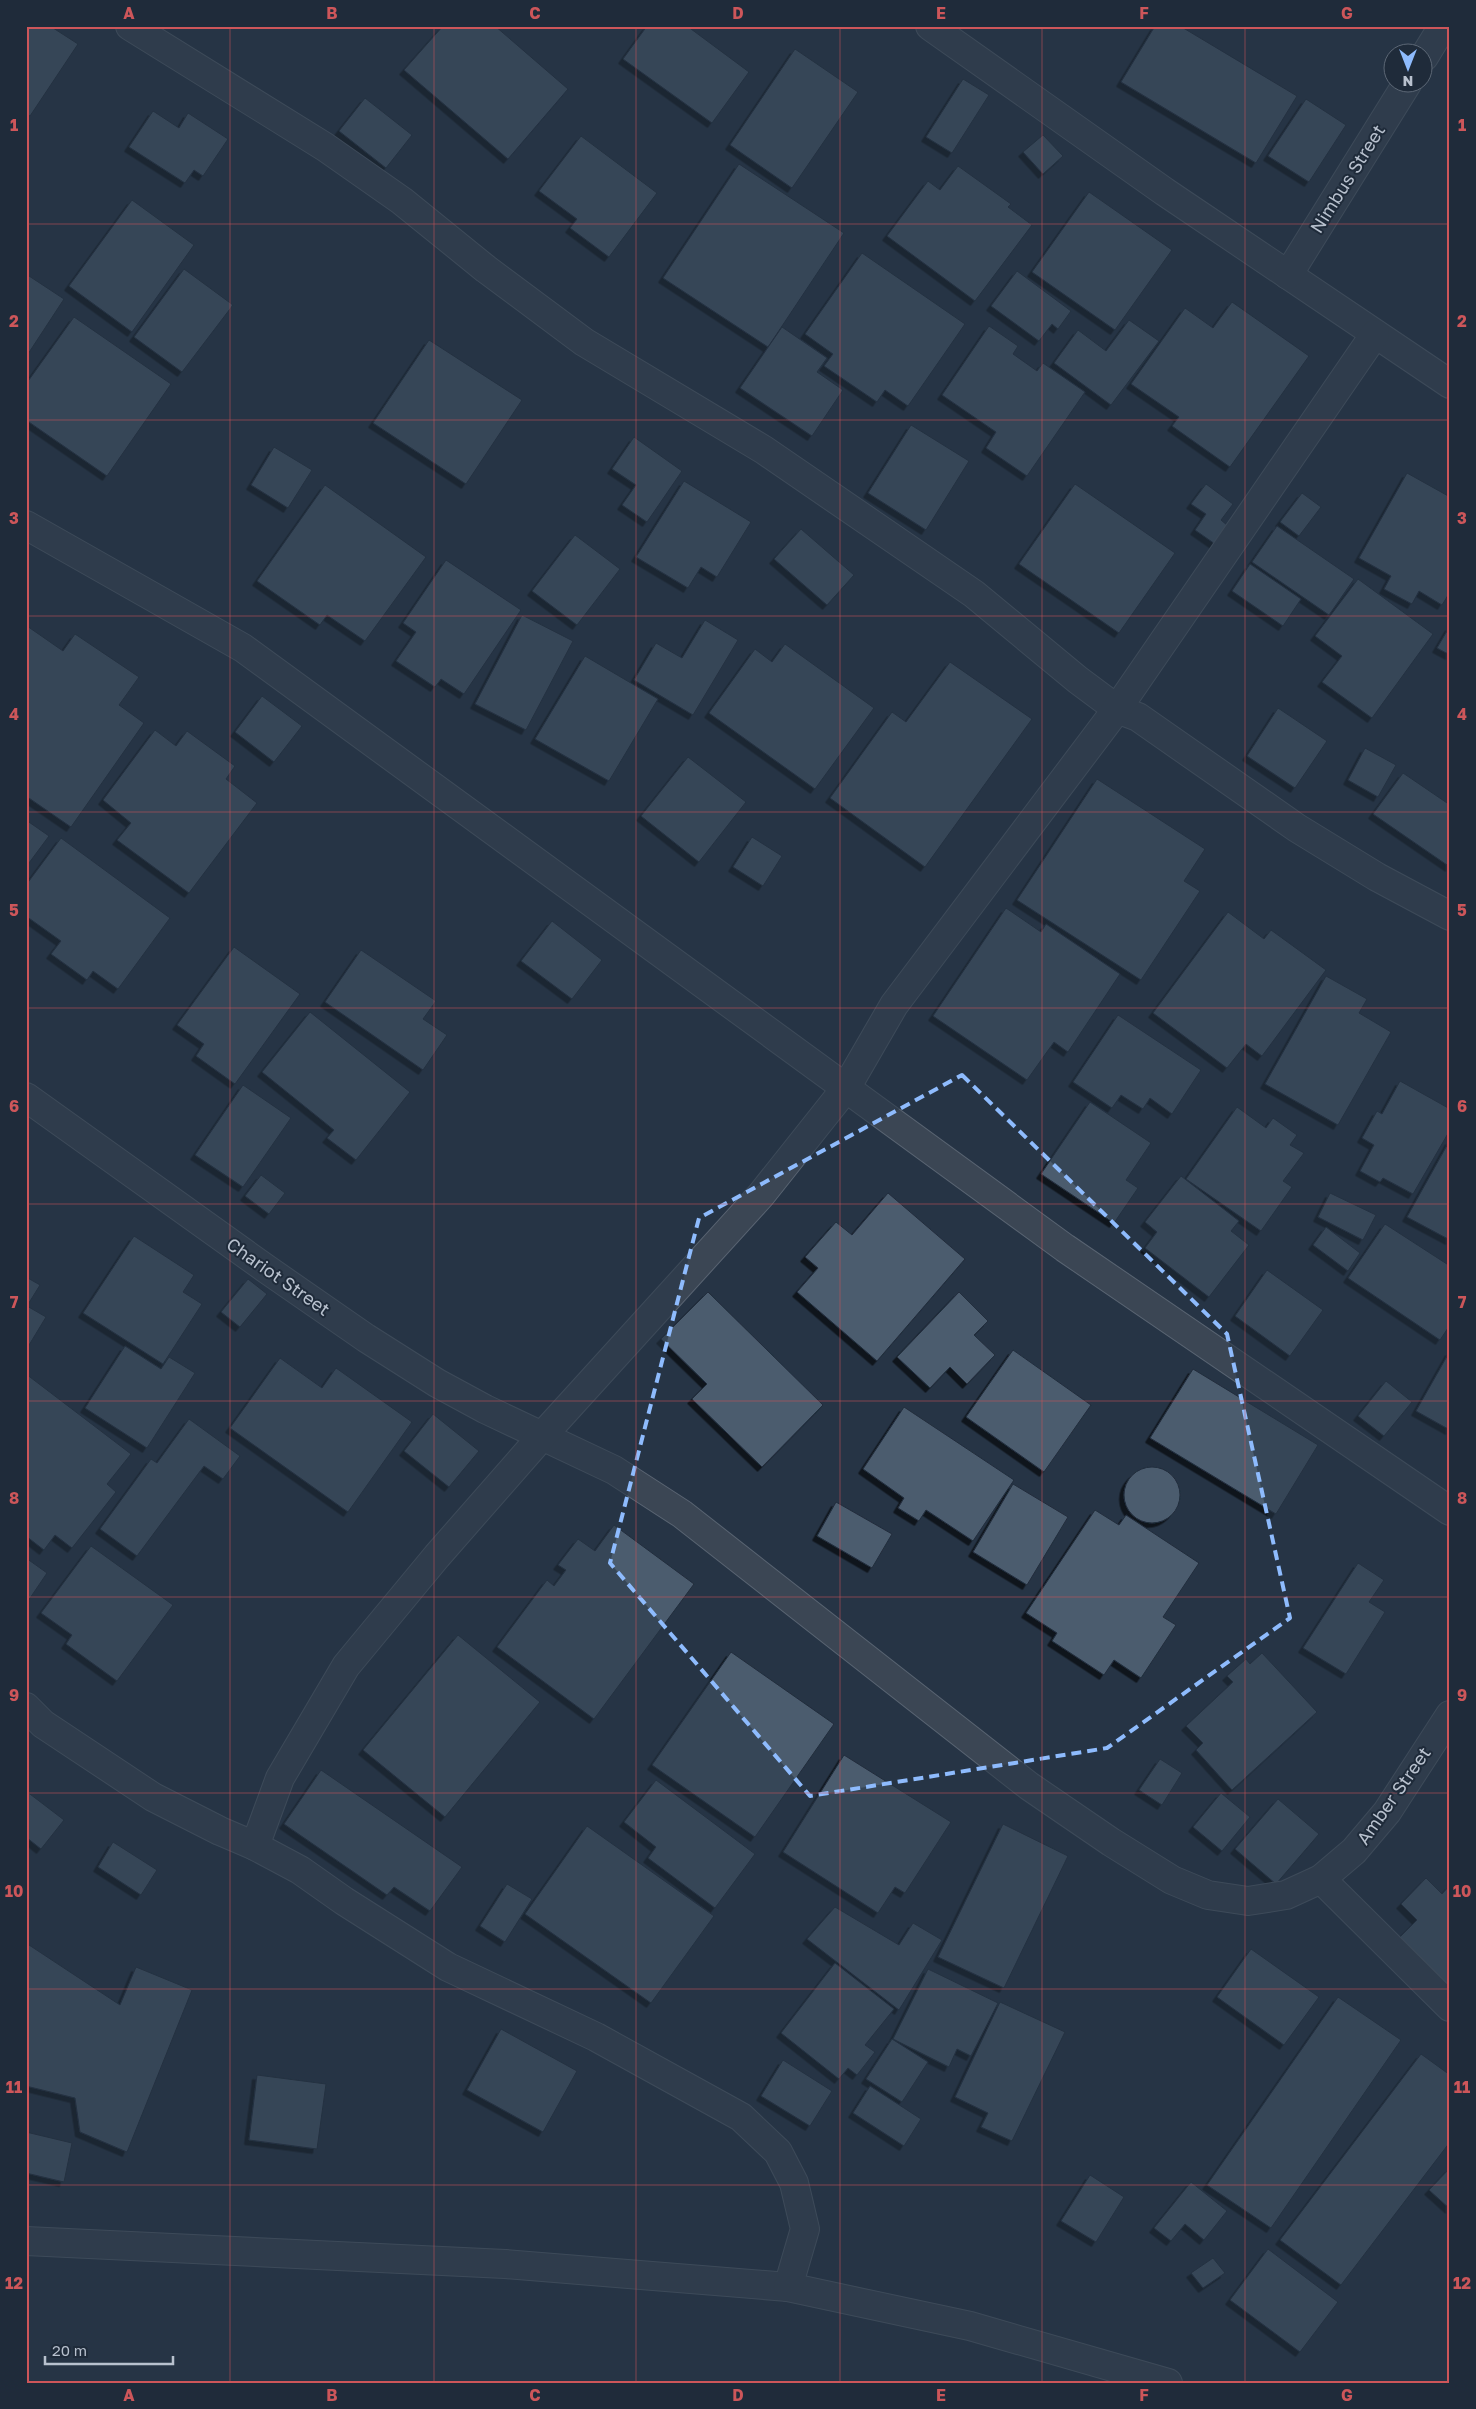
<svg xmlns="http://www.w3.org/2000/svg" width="1476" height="2409" viewBox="0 0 1476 2409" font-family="'Golos Text',sans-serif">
<defs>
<filter id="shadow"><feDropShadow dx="-4.5" dy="4.5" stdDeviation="0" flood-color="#0009"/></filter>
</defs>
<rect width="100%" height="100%" fill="#263445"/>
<g fill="#4c5b6e" stroke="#212d3c" filter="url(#shadow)">
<path d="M 26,26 L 50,26 L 78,44 L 30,116 L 26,114 Z"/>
<path d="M 443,26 L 495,26 L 568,89 L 508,159 L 404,70 Z"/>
<path d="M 647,26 L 687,26 L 749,72 L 712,123 L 623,59 Z"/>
<path d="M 1155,26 L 1180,26 L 1297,96 L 1256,163 L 1121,82 Z"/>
<path d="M 795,49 L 858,92 L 792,188 L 730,145 Z"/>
<path d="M 963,79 L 989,95 L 952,153 L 926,137 Z"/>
<path d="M 365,98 L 412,135 L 386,168 L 339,131 Z"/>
<path d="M 1306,99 L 1346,125 L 1309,182 L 1268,156 Z"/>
<path d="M 153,111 L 179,128 L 188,113 L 228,139 L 203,176 L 194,170 L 185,183 L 129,147 Z"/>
<path d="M 1043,135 L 1063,156 L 1043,174 L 1023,152 Z"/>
<path d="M 581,136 L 657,193 L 609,257 L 570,228 L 577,219 L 539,191 Z"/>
<path d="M 739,164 L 844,233 L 768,347 L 663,278 Z"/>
<path d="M 958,166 L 1011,204 L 1008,207 L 1032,225 L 975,301 L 887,236 L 928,181 L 940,190 Z"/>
<path d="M 1089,192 L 1172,250 L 1115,330 L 1032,272 Z"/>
<path d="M 132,200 L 194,245 L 132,332 L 69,286 Z"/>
<path d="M 862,253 L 965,324 L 908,406 L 885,390 L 877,402 L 824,366 L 833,354 L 805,334 Z"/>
<path d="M 184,269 L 233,305 L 182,372 L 134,337 Z"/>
<path d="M 1017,271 L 1071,311 L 1058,329 L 1052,324 L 1039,341 L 991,306 Z"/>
<path d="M 26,274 L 64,299 L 26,357 Z"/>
<path d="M 1232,302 L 1309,356 L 1230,467 L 1172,426 L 1179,417 L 1131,384 L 1185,308 L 1213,328 Z"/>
<path d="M 74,317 L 171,384 L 107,476 L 26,420 L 26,384 Z"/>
<path d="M 1129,320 L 1159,341 L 1111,405 L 1054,363 L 1078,330 L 1106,351 Z"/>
<path d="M 989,326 L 1018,346 L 1013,354 L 1037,371 L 1043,363 L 1085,392 L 1027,476 L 986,448 L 996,432 L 942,395 Z"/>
<path d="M 782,327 L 827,358 L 817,372 L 843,390 L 812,436 L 740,388 Z"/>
<path d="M 429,340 L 522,400 L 466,484 L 373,423 Z"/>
<path d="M 911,425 L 969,461 L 926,530 L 868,493 Z"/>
<path d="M 634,437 L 682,471 L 647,522 L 622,505 L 636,485 L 612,469 Z"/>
<path d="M 274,447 L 312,470 L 288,508 L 251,485 Z"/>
<path d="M 1407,473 L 1450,497 L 1450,592 L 1442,605 L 1419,591 L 1412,604 L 1384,589 L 1391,576 L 1359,558 Z"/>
<path d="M 684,481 L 751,522 L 717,577 L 701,567 L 688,588 L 636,557 Z"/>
<path d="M 1075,484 L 1175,553 L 1119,633 L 1019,564 Z"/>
<path d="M 1206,484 L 1233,504 L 1221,520 L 1228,526 L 1215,544 L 1195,530 L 1206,514 L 1191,504 Z"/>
<path d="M 325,485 L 426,557 L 365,641 L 327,615 L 320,625 L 257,581 Z"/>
<path d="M 1302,493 L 1321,507 L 1299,536 L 1280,522 Z"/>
<path d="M 1277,526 L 1354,579 L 1329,615 L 1252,562 Z"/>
<path d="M 801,529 L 854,575 L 827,605 L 774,559 Z"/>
<path d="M 575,535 L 620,569 L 577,625 L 532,591 Z"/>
<path d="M 446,560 L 521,610 L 464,694 L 441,679 L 435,687 L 396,661 L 416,632 L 403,623 Z"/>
<path d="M 1250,564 L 1301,599 L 1283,626 L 1232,591 Z"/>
<path d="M 1358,579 L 1433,634 L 1372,718 L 1322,682 L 1342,656 L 1315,636 Z"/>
<path d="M 522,615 L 573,641 L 526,730 L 475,704 Z"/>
<path d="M 705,620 L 738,640 L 693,715 L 634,680 L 656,643 L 682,658 Z"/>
<path d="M 27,626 L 63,651 L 75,634 L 139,677 L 119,705 L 144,723 L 71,827 L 26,796 Z"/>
<path d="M 1450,626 L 1450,655 L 1437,648 Z"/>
<path d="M 785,644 L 874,708 L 815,789 L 709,713 L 755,649 L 772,662 Z"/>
<path d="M 585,656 L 658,699 L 609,781 L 535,739 Z"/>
<path d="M 950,662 L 1032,719 L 925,867 L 830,798 L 892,712 L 906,722 Z"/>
<path d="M 262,696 L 302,726 L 274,762 L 235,732 Z"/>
<path d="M 1278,708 L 1327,741 L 1295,788 L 1247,756 Z"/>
<path d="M 155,730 L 176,746 L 187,731 L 235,766 L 226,779 L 257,803 L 189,893 L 117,840 L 131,823 L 103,800 Z"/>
<path d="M 1365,748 L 1396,765 L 1378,797 L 1348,780 Z"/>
<path d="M 688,757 L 746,802 L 699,862 L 641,816 Z"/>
<path d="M 1403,773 L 1450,805 L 1450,867 L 1373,814 Z"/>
<path d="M 1097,779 L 1205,849 L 1184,881 L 1200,891 L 1141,980 L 1017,900 Z"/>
<path d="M 26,820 L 49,836 L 26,867 Z"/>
<path d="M 752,837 L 782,856 L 763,886 L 733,867 Z"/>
<path d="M 61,838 L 170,918 L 118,989 L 93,971 L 87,980 L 51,954 L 61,941 L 26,916 L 26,885 Z"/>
<path d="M 1006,908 L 1041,932 L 1046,924 L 1120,974 L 1068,1052 L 1054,1042 L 1027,1080 L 933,1016 Z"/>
<path d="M 1228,912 L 1264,939 L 1271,930 L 1326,970 L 1262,1056 L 1246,1044 L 1227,1068 L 1153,1013 Z"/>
<path d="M 552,921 L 602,960 L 572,999 L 521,961 Z"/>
<path d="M 234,947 L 300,994 L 235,1084 L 196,1056 L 204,1044 L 177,1025 Z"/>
<path d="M 361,950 L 436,1001 L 423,1019 L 447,1035 L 423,1070 L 325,1002 Z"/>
<path d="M 1326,976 L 1367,999 L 1359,1013 L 1391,1032 L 1338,1125 L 1265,1084 Z"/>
<path d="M 310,1012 L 410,1092 L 356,1160 L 327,1138 L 334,1130 L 262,1072 Z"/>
<path d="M 1118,1015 L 1201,1070 L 1172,1114 L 1150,1098 L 1143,1109 L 1121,1095 L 1112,1108 L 1073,1082 Z"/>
<path d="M 1400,1081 L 1450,1109 L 1450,1130 L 1413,1194 L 1383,1178 L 1380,1182 L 1360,1171 L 1374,1145 L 1362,1138 L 1377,1111 L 1382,1114 Z"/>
<path d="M 243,1085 L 291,1118 L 243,1187 L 195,1155 Z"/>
<path d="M 1090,1102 L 1151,1143 L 1126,1180 L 1138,1188 L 1114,1223 L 1041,1174 Z"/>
<path d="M 1237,1107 L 1266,1128 L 1273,1118 L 1297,1135 L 1290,1145 L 1304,1153 L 1283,1181 L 1292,1187 L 1261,1231 L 1186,1179 Z"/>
<path d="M 1450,1140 L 1450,1240 L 1407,1217 Z"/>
<path d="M 261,1175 L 285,1193 L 269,1214 L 245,1196 Z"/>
<path d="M 1181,1176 L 1239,1221 L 1231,1231 L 1249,1245 L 1209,1297 L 1145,1248 L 1157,1232 L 1145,1222 Z"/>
<path d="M 888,1193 L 965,1259 L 877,1361 L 797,1292 L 818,1268 L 805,1257 L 836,1222 L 852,1235 Z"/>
<path d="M 1330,1193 L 1376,1215 L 1363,1240 L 1318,1217 Z"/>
<path d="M 1385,1224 L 1450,1266 L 1450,1325 L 1440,1340 L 1348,1278 Z"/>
<path d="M 1326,1227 L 1360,1253 L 1348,1271 L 1313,1245 Z"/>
<path d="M 134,1236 L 194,1275 L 183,1292 L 202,1304 L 163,1364 L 83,1313 Z"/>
<path d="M 1267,1270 L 1323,1310 L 1290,1356 L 1235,1316 Z"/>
<path d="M 26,1277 L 40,1285 L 27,1306 L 46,1317 L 26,1350 Z"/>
<path d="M 248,1279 L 267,1294 L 240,1327 L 221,1312 Z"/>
<path d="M 708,1292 L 823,1405 L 762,1467 L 692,1399 L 707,1384 L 661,1339 Z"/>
<path d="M 959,1292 L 988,1321 L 974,1335 L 995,1355 L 967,1384 L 950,1367 L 930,1388 L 897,1357 Z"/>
<path d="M 125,1346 L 161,1369 L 169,1357 L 195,1373 L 147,1448 L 85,1408 Z"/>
<path d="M 1013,1350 L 1091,1405 L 1044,1472 L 966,1417 Z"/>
<path d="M 1450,1351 L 1450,1430 L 1416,1411 Z"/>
<path d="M 280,1358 L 322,1388 L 336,1368 L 412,1422 L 348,1512 L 230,1428 Z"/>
<path d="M 1193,1369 L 1318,1445 L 1276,1514 L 1150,1438 Z"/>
<path d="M 26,1374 L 131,1454 L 107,1484 L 116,1492 L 72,1548 L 55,1535 L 44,1550 L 26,1536 Z"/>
<path d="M 1386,1381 L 1412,1402 L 1384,1436 L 1358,1416 Z"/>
<path d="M 904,1407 L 1014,1480 L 973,1541 L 926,1510 L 919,1521 L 898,1508 L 904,1498 L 863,1469 Z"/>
<path d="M 433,1414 L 479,1451 L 449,1487 L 404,1451 Z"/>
<path d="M 189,1419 L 240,1456 L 223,1479 L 204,1466 L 137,1556 L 100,1529 L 151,1459 L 157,1463 Z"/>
<circle cx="1152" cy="1495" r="28"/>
<path d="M 1013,1484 L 1068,1517 L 1027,1585 L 973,1552 Z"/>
<path d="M 836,1502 L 892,1534 L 872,1568 L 817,1536 Z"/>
<path d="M 1095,1510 L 1119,1525 L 1126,1515 L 1199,1563 L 1163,1617 L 1176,1625 L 1141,1678 L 1114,1660 L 1104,1675 L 1052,1641 L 1057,1633 L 1026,1613 Z"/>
<path d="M 614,1525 L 694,1584 L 594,1719 L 497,1647 L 547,1580 L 554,1586 L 566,1570 L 558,1565 L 578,1539 L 595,1551 Z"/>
<path d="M 91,1546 L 173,1605 L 117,1681 L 66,1644 L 72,1635 L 41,1613 Z"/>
<path d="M 26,1558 L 47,1573 L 26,1604 Z"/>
<path d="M 1358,1563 L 1384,1580 L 1369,1602 L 1385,1612 L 1346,1674 L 1303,1648 Z"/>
<path d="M 458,1635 L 540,1702 L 445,1817 L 363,1750 Z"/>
<path d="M 731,1652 L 834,1724 L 755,1837 L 652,1765 Z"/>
<path d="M 1262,1653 L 1317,1712 L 1232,1790 L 1196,1750 L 1203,1743 L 1186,1726 L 1233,1682 L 1227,1676 L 1246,1659 L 1250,1664 Z"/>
<path d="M 844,1755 L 951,1822 L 905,1893 L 895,1887 L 878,1913 L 783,1852 Z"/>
<path d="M 1160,1759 L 1182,1773 L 1162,1805 L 1139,1790 Z"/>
<path d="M 321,1770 L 462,1867 L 430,1911 L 394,1887 L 387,1895 L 284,1824 Z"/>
<path d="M 656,1780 L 755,1854 L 715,1908 L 648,1858 L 656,1847 L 624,1822 Z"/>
<path d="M 26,1791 L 64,1820 L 41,1849 L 26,1837 Z"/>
<path d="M 1221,1793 L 1250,1817 L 1222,1851 L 1193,1827 Z"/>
<path d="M 1278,1799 L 1319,1834 L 1276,1884 L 1235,1849 Z"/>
<path d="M 1003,1824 L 1068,1856 L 1004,1988 L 938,1957 Z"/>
<path d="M 587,1826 L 714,1916 L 651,2003 L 525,1914 Z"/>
<path d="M 113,1842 L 157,1870 L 141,1895 L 98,1867 Z"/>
<path d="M 1426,1878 L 1442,1894 L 1450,1885 L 1450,1989 L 1398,1939 L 1417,1920 L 1401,1904 Z"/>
<path d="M 507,1884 L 532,1899 L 505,1942 L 480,1926 Z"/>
<path d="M 835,1907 L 899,1945 L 913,1923 L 942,1940 L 899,2010 L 807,1939 Z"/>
<path d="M 26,1943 L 120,2005 L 136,1967 L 192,1990 L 127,2152 L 80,2132 L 75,2098 L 26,2086 Z"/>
<path d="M 1251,1949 L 1319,1997 L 1284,2045 L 1217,1997 Z"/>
<path d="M 835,1963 L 894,2009 L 865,2045 L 875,2052 L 857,2075 L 848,2068 L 839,2079 L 781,2033 Z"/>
<path d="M 928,1969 L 998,2003 L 971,2056 L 957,2049 L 949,2067 L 893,2039 Z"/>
<path d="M 1338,1997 L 1401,2040 L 1271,2228 L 1207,2185 Z"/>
<path d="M 1000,2002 L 1065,2032 L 1012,2141 L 981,2127 L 988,2113 L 955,2097 Z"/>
<path d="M 501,2029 L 577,2071 L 543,2132 L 467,2090 Z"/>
<path d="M 892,2039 L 928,2062 L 902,2102 L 866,2079 Z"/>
<path d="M 1421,2054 L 1450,2075 L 1450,2142 L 1341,2285 L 1280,2240 Z"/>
<path d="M 783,2060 L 832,2091 L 810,2126 L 761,2096 Z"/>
<path d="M 257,2075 L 326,2084 L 317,2149 L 249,2140 Z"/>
<path d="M 870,2086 L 921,2119 L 904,2146 L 853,2113 Z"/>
<path d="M 26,2132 L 72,2143 L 64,2182 L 26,2173 Z"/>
<path d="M 1450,2168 L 1450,2209 L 1429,2190 Z"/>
<path d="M 1090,2175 L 1124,2197 L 1096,2242 L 1061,2221 Z"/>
<path d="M 1191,2182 L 1227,2211 L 1204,2240 L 1185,2224 L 1171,2241 L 1154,2228 Z"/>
<path d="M 1268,2249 L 1338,2302 L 1300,2352 L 1230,2300 Z"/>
<path d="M 1213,2258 L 1225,2273 L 1203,2288 L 1191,2273 Z"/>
</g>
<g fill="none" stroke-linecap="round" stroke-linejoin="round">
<g stroke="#596472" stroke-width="30">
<g id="minor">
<path d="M 130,26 L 325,147 L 402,201 L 486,269 L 584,342 L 764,450 L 974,594 L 1078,680 L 1117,709 L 1138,717 L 1297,828 L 1377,877 L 1450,916"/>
<path d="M 930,26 L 1165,192 L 1450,384"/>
<path d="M 1424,57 L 1443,26"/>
<path d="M 1288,275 L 1408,82"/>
<path d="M 26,525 L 243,648 L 1065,1248 L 1450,1511"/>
<path d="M 26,1097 L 265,1268 L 366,1338 L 437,1383 L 485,1409 L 614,1470 L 682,1514 L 1029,1786 L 1111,1842 L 1172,1880 L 1208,1895 L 1248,1901 L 1286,1895 L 1321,1879 L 1354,1851 L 1387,1812 L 1450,1715"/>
<path d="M 26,1707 L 43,1724 L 153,1797 L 220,1831 L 255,1846"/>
<path d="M 1321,1879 L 1450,2007"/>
<path d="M 26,2241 L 505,2264 L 788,2287 L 970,2326 L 1168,2383"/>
<path d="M 788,2287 L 805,2229 L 794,2183 L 778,2152 L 741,2117 L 596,2037 L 448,1967 L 344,1901 L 300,1870 L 255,1846 L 280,1778 L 346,1666 L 437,1556 L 543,1435 L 761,1195 L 846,1088 L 894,1005 L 1117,709 L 1375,334"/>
</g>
</g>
<use href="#minor" stroke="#3b4654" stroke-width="28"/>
</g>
<path d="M0 0H1476V2409H0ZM 962,1075 L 1227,1334 L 1290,1618 L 1107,1748 L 810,1796 L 610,1563 L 699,1218 Z" fill="#263445" fill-opacity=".55" fill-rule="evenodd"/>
<path fill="none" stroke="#8ebbfd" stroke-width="4" stroke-dasharray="10 6" stroke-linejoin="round" d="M 962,1075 L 1227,1334 L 1290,1618 L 1107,1748 L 810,1796 L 610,1563 L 699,1218 Z"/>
<path fill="none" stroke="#cd565a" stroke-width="1" stroke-opacity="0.55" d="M 230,26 L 230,2383M 434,26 L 434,2383M 636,26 L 636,2383M 840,26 L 840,2383M 1042,26 L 1042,2383M 1245,26 L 1245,2383M 26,224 L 1450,224M 26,420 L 1450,420M 26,616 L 1450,616M 26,812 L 1450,812M 26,1008 L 1450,1008M 26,1204 L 1450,1204M 26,1401 L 1450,1401M 26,1597 L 1450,1597M 26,1793 L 1450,1793M 26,1989 L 1450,1989M 26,2185 L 1450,2185"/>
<g text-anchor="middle" stroke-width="4" stroke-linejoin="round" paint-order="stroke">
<g font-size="18" fill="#b8c1ce" stroke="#1f2b3a">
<text transform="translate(1348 179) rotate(-58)" y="6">Nimbus Street</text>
<text transform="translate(278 1277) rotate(35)" y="6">Chariot Street</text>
<text transform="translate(1394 1796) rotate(-55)" y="6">Amber Street</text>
</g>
</g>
<rect width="1476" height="2409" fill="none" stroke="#1f2b3a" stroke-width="55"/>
<g transform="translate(1408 68) rotate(180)"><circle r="24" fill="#1f2b3a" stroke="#5c6775"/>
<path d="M0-4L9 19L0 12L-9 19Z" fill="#8ebbfd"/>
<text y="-8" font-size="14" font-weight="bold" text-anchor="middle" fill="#b8c1ce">N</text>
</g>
<path d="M45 2356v8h128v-8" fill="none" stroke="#b8c1ce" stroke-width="2.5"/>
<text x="52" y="2356" font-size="15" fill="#b8c1ce" stroke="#1f2b3a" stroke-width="4" paint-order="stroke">20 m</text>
<rect x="28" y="28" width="1420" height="2354" fill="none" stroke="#cd565a" stroke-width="2"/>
<g font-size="16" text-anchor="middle" font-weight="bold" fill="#cd565a">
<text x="129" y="19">A</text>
<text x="332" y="19">B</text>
<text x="535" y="19">C</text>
<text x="738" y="19">D</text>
<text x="941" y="19">E</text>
<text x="1144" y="19">F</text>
<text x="1347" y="19">G</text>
<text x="14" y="131">1</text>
<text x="1462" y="131">1</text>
<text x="14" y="327">2</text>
<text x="1462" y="327">2</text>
<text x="14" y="524">3</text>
<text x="1462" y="524">3</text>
<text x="14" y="720">4</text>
<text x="1462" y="720">4</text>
<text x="14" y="916">5</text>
<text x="1462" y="916">5</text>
<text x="14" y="1112">6</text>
<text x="1462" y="1112">6</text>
<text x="14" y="1308">7</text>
<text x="1462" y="1308">7</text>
<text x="14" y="1504">8</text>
<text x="1462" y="1504">8</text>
<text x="14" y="1701">9</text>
<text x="1462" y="1701">9</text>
<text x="14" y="1897">10</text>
<text x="1462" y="1897">10</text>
<text x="14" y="2093">11</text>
<text x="1462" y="2093">11</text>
<text x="14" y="2289">12</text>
<text x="1462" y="2289">12</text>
<text x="129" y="2401">A</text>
<text x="332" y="2401">B</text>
<text x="535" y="2401">C</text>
<text x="738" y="2401">D</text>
<text x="941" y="2401">E</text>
<text x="1144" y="2401">F</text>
<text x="1347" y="2401">G</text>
</g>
</svg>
